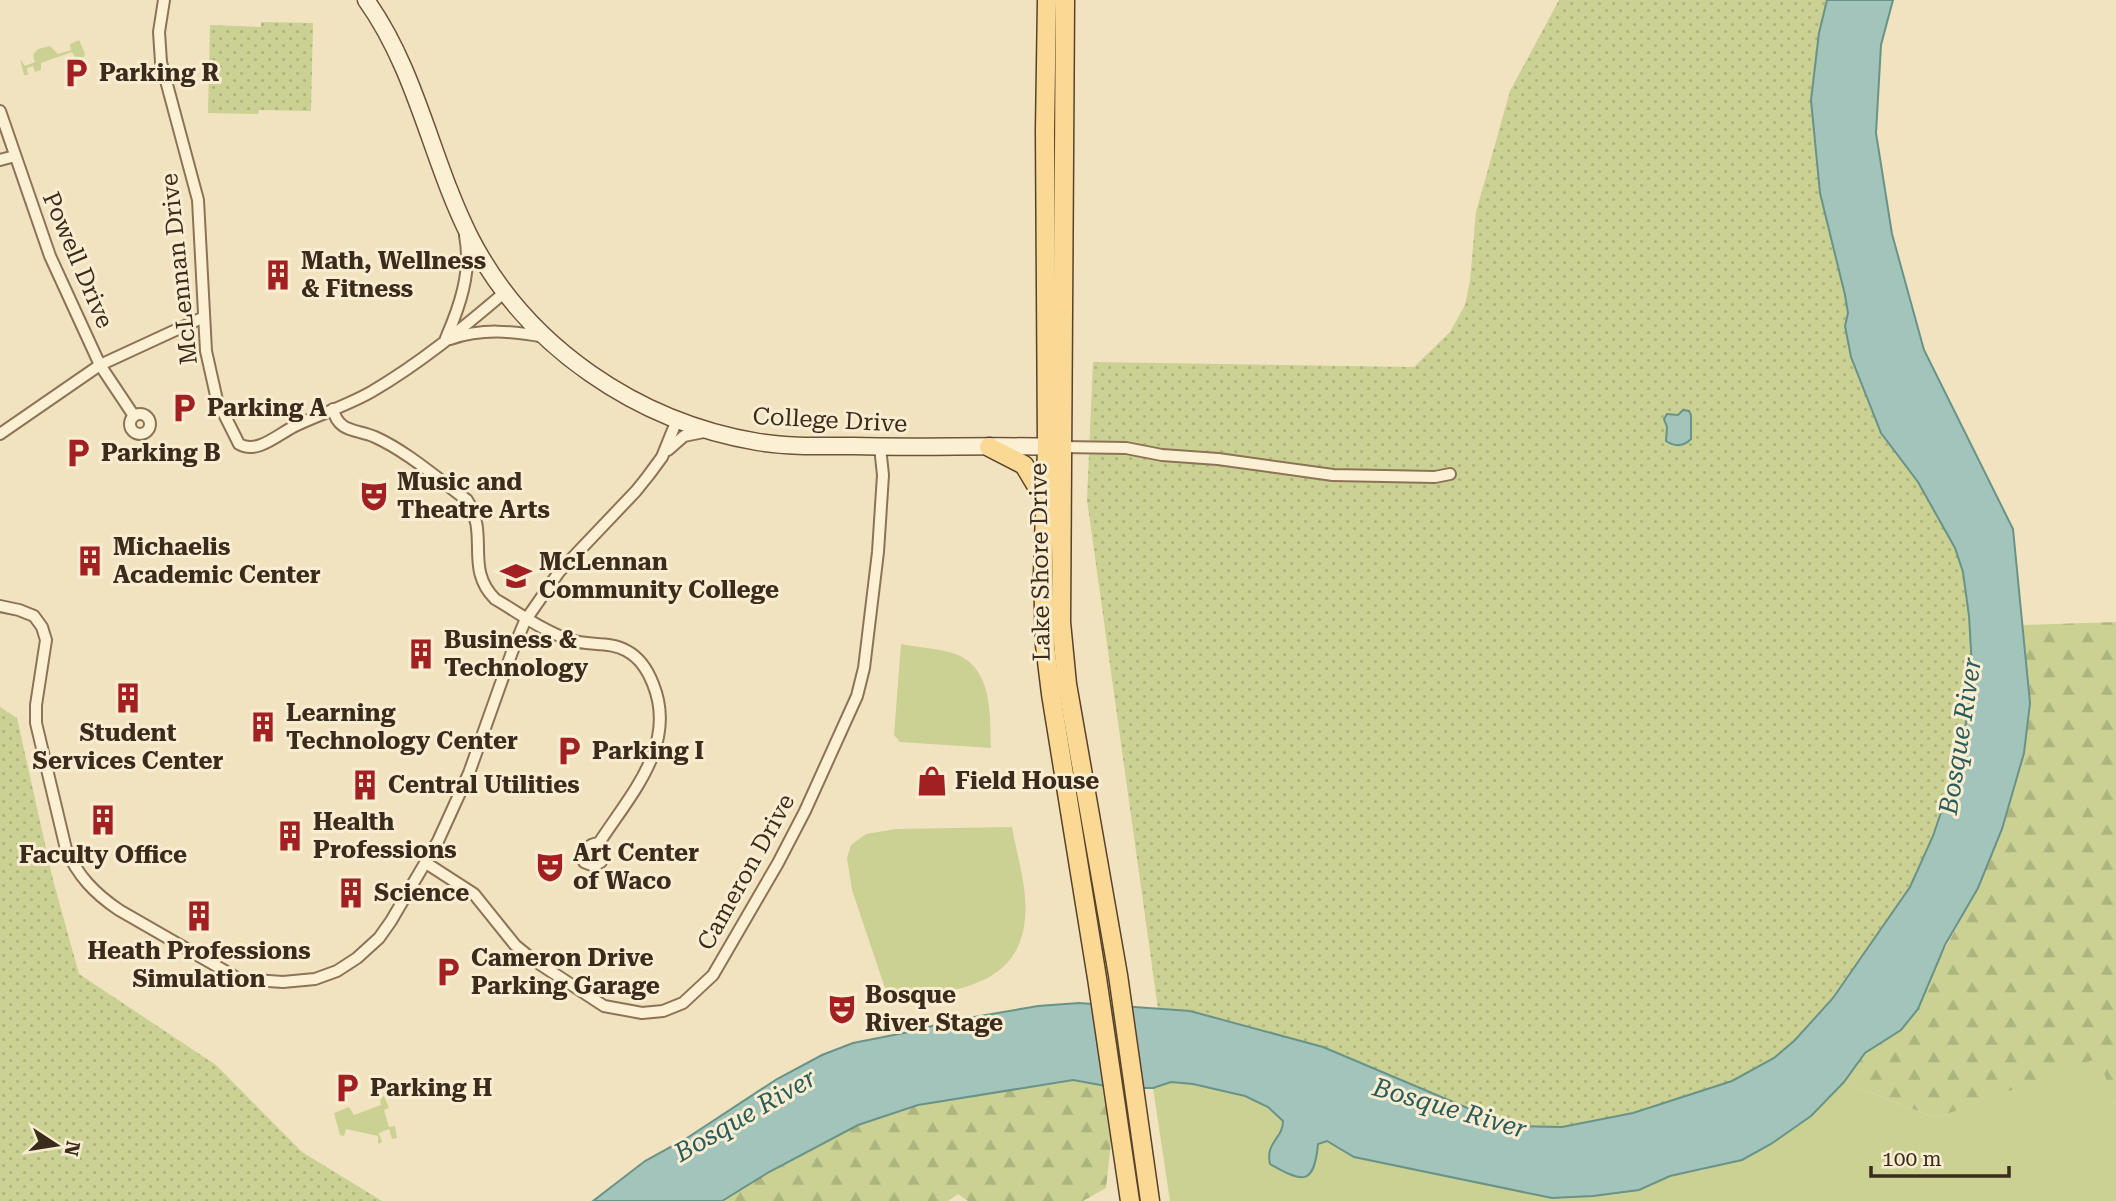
<svg xmlns="http://www.w3.org/2000/svg" width="2116" height="1201" viewBox="0 0 2116 1201" font-family="'Roboto Serif',serif">
<defs>
<pattern id="forest-firs" width="22" height="20" patternUnits="userSpaceOnUse" patternTransform="scale(1.75)"><rect width="22" height="20" fill="#cad193"/><path d="M5 1l3.5 6h-7zM16 11l3.5 6h-7z" fill="#aeb47e"/></pattern>
<pattern id="park-dots" width="8" height="8" patternUnits="userSpaceOnUse" patternTransform="scale(1.75)"><rect width="8" height="8" fill="#cad193"/><path d="M2 2h.1M6 6h.1" fill="none" stroke="#aeb47e" stroke-width="1.8" stroke-linecap="round"/></pattern>
</defs>
<rect width="100%" height="100%" fill="#f2e3c0"/>
<g fill="#cad193">
<path d="M 79,40 L 85,54 L 84,57 L 76,59 L 72,52 L 41,63 L 41,70 L 35,72 L 33,66 L 27,68 L 28,75 L 24,75 L 20,59 L 25,66 L 35,62 L 33,55 L 38,49 L 50,46 L 58,54 L 71,50 L 70,44 Z"/>
<path d="M 901,644 C 916,647 933,648 949,652 C 993,663 990,712 991,748 L 900,742 L 894,735 Z"/>
<path d="M 1012,827 C 1017,856 1028,889 1025,919 C 1020,973 978,987 932,994 C 918,996 903,999 889,1000 L 852,890 L 847,858 L 851,845 L 866,834 L 896,829 Z"/>
<path d="M 2099,1057 L 2116,1104 L 2116,1201 L 1170,1201 L 1153,1088 C 1158,1086 1163,1083 1169,1082 C 1197,1081 1267,1097 1283,1122 L 1283,1128 L 1270,1147 L 1316,1164 L 1318,1144 L 1327,1141 L 1354,1157 L 1638,1190 L 1670,1176 L 1704,1170 L 1811,1116 L 1844,1082 L 1936,1118 Z"/>
<path d="M 384,1096 L 389,1108 L 384,1110 L 389,1127 L 395,1126 L 397,1138 L 392,1139 L 389,1129 L 379,1133 L 382,1142 L 378,1144 L 378,1136 L 346,1129 L 344,1136 L 340,1135 L 334,1113 L 349,1107 L 354,1115 L 381,1105 L 380,1099 Z"/>
</g>
<g fill="url(#forest-firs)">
<path d="M 2116,622 L 2116,1104 L 2098,1058 L 1936,1118 L 1844,1082 L 1865,1053 L 1901,1030 L 1978,888 L 2002,829 L 2024,753 L 2030,703 L 2023,625 Z"/>
<path d="M 1073,1080 L 1117,1088 L 1106,1188 L 1083,1201 L 968,1201 L 958,1194 L 948,1201 L 722,1201 C 783,1164 848,1122 919,1105 C 969,1093 1022,1088 1073,1080 Z"/>
</g>
<g fill="url(#park-dots)">
<path d="M 1559,0 L 1827,0 L 1819,33 L 1848,313 L 1845,326 L 1881,433 L 1918,481 L 1955,548 L 1963,572 L 1969,616 L 1973,683 L 1965,728 L 1949,789 L 1933,836 L 1910,887 L 1833,998 L 1795,1040 L 1774,1058 L 1732,1081 L 1633,1113 L 1562,1127 L 1510,1126 L 1323,1047 L 1190,1011 L 1158,1009 L 1087,500 L 1093,362 L 1414,367 L 1450,332 L 1465,305 L 1470,281 L 1476,212 L 1510,91 Z"/>
<path d="M 261,22 L 313,23 L 311,111 L 259,110 L 258,114 L 208,113 L 210,25 L 261,27 Z"/>
<path d="M 0,707 L 17,718 L 53,880 L 79,974 L 216,1065 L 302,1152 L 382,1201 L 0,1201 Z"/>
</g>
<g fill="#a3c4ba" stroke="#699388" stroke-width="2">
<path d="M 1827,0 L 1893,0 L 1881,45 L 1876,133 L 1892,234 L 1924,350 L 2013,529 L 2030,703 L 2024,753 L 2002,829 L 1978,888 L 1945,945 L 1918,1009 L 1901,1030 L 1865,1053 L 1844,1082 L 1811,1116 L 1771,1144 L 1742,1160 L 1670,1176 L 1639,1190 L 1593,1196 L 1552,1198 L 1354,1157 L 1327,1141 L 1318,1144 C 1314,1187 1302,1182 1270,1164 C 1265,1142 1283,1139 1283,1121 L 1268,1107 L 1245,1096 L 1193,1084 L 1171,1082 L 1153,1088 L 1117,1088 L 1073,1080 L 918,1105 L 858,1125 L 769,1172 L 722,1201 L 593,1201 L 645,1161 L 687,1138 L 777,1079 L 822,1055 L 853,1043 L 919,1030 L 945,1022 L 1038,1006 L 1079,1003 L 1190,1011 L 1323,1047 L 1510,1126 L 1562,1127 L 1633,1113 L 1732,1081 L 1774,1058 L 1795,1040 L 1833,998 L 1910,887 L 1933,836 L 1949,789 L 1965,728 L 1973,683 L 1969,616 L 1963,572 L 1955,548 L 1918,482 L 1881,433 L 1851,357 L 1845,326 L 1848,313 L 1845,295 L 1820,193 L 1811,100 L 1819,33 Z"/>
<path d="M 1683,410 L 1689,411 L 1691,415 L 1691,439 C 1683,447 1675,447 1666,441 L 1667,427 L 1664,419 L 1667,414 L 1678,415 Z"/>
</g>
<g fill="none" stroke-linecap="round" stroke-linejoin="round">
<g stroke="#8d7356" stroke-width="14">
<g id="street">
<path d="M 164,0 L 159,32 L 161,62 L 198,200 L 206,351 L 217,400 L 239,444 C 258,455 279,433 297,425 C 321,414 348,405 371,392 C 419,364 463,328 505,292"/>
<path d="M 0,111 L 50,256 L 100,365 L 134,416"/>
<path d="M 0,160 L 15,156"/>
<path d="M 446,338 C 460,306 472,271 465,236"/>
<path d="M 450,339 C 483,328 511,331 545,337"/>
<path d="M 333,409 C 338,433 357,429 375,437 C 408,452 438,479 467,500 C 490,535 464,568 495,599 C 519,613 543,631 570,640 C 588,646 610,641 627,651 C 640,658 648,671 653,684 C 678,745 630,795 599,843 C 589,844 581,851 584,862 L 594,866 L 601,862 L 603,852 L 599,843"/>
<circle cx="140" cy="424" r="10"/>
<path d="M 0,434 L 100,365 L 204,317"/>
<path d="M 1063,447 L 1126,448 L 1162,455 L 1218,459 L 1333,475 L 1435,477 L 1450,474"/>
<path d="M 668,450 L 684,436 L 709,431"/>
<path d="M 0,606 L 19,610 L 34,616 L 42,627 L 46,640 L 36,705 L 36,723 L 66,849 C 78,876 94,893 119,910 L 239,979 L 283,982 L 315,979 L 337,971 L 357,958 L 379,938 L 391,921 L 438,841 L 469,773 L 512,652 L 525,621 L 559,572 L 636,491 L 648,476 L 662,457 L 677,420"/>
<path d="M 426,863 L 474,894 L 515,945 L 532,959 L 604,1006 L 642,1013 L 663,1011 L 683,1003 L 713,975 L 778,863 L 805,811 L 857,696 L 864,668 L 878,552 L 883,475 L 880,447"/>
</g>
</g>
<g stroke="#6f5439" stroke-width="19">
<path id="secondary" d="M 366,0 C 417,71 431,160 470,237 C 526,347 638,422 758,442 C 789,447 821,446 853,446 C 922,448 991,445 1060,447"/>
</g>
<g stroke="#5a412b" stroke-width="21">
<g id="primary">
<path d="M 1047,0 L 1045,131 L 1047,447 L 1043,574 L 1045,645 L 1051,694 L 1097,978 L 1130,1201"/>
<path d="M 1065,0 L 1061,622 L 1067,684 L 1118,975 L 1150,1201"/>
<path d="M 989,447 L 1024,465 L 1045,500"/>
</g>
</g>
<use href="#street" stroke="#fcf0d4" stroke-width="10"/>
<use href="#secondary" stroke="#fcf0d4" stroke-width="16"/>
<use href="#primary" stroke="#f9d994" stroke-width="18"/>
</g>
<defs>
<g id="parking-bare" transform="scale(2.415)"><path d="M-3.5-5.5H1a3.5 3.5 0 0 1 0 7H-1V5.5H-3.5ZM-1-3.4V-.6H.8a1.4 1.4 0 0 0 0-2.8Z" fill="#a22022" stroke="#f9edd1" stroke-width="2.5" paint-order="stroke"/></g>
<g id="building-bare" transform="scale(2.415)"><path d="M-4-6H4V6H1V3H-1V6H-4ZM-2.5-4.3h1.7v1.8h-1.7ZM.8-4.3h1.7v1.8H.8ZM-2.5-1h1.7V.8h-1.7ZM.8-1h1.7V.8H.8Z" fill="#a22022" stroke="#f9edd1" stroke-width="2.5" paint-order="stroke"/></g>
<g id="theatre-bare" transform="scale(2.415)"><path d="M-5-5.5Q0-4 5-5.5V0Q5 5 0 6Q-5 5-5 0ZM-3.3-2.5H-1v1.5H-3.3ZM1-2.5H3.3v1.5H1ZM-2.8 1Q0 5.5 2.8 1Z" fill="#a22022" stroke="#f9edd1" stroke-width="2.5" paint-order="stroke"/></g>
<g id="university-bare" transform="scale(2.415)"><path d="M0-5L7-2L0 1L-7-2ZM-4 1L0 2.5L4 1V4Q0 6-4 4Z" fill="#a22022" stroke="#f9edd1" stroke-width="2.5" paint-order="stroke"/></g>
<g id="shop-bare" transform="scale(2.415)"><path d="M-5-2.5h2.3a2.7 3.5 0 0 1 5.4 0H5L5.5 6h-11ZM-1.5-2.5h3a1.5 2.3 0 0 0-3 0Z" fill="#a22022" stroke="#f9edd1" stroke-width="2.5" paint-order="stroke"/></g>
</defs>
<g fill-rule="evenodd">
<use href="#parking-bare" x="76" y="73"/>
<use href="#building-bare" x="278" y="275"/>
<use href="#parking-bare" x="184" y="408"/>
<use href="#parking-bare" x="78" y="453"/>
<use href="#theatre-bare" x="374" y="496"/>
<use href="#building-bare" x="90" y="561"/>
<use href="#university-bare" x="516" y="576"/>
<use href="#building-bare" x="421" y="654"/>
<use href="#building-bare" x="128" y="698"/>
<use href="#building-bare" x="263" y="727"/>
<use href="#parking-bare" x="569" y="751"/>
<use href="#shop-bare" x="932" y="781"/>
<use href="#building-bare" x="365" y="785"/>
<use href="#building-bare" x="103" y="820"/>
<use href="#building-bare" x="290" y="836"/>
<use href="#theatre-bare" x="550" y="867"/>
<use href="#building-bare" x="351" y="893"/>
<use href="#building-bare" x="199" y="916"/>
<use href="#parking-bare" x="448" y="972"/>
<use href="#theatre-bare" x="842" y="1009"/>
<use href="#parking-bare" x="347" y="1088"/>
</g>
<g text-anchor="middle" stroke-width="6" stroke-linejoin="round" paint-order="stroke">
<g font-size="24" font-weight="bold" fill="#3b2b1c" stroke="#f9edd1" text-anchor="start">
<text x="99" y="81">Parking R</text>
<text x="301" y="269">Math, Wellness<tspan x="301" dy="28">&amp; Fitness</tspan></text>
<text x="207" y="416">Parking A</text>
<text x="101" y="461">Parking B</text>
<text x="397" y="490">Music and<tspan x="397" dy="28">Theatre Arts</tspan></text>
<text x="113" y="555">Michaelis<tspan x="113" dy="28">Academic Center</tspan></text>
<text x="539" y="570">McLennan<tspan x="539" dy="28">Community College</tspan></text>
<text x="444" y="648">Business &amp;<tspan x="444" dy="28">Technology</tspan></text>
<text x="286" y="721">Learning<tspan x="286" dy="28">Technology Center</tspan></text>
<text x="128" y="741" text-anchor="middle">Student<tspan x="128" dy="28">Services Center</tspan></text>
<text x="592" y="759">Parking I</text>
<text x="955" y="789">Field House</text>
<text x="388" y="793">Central Utilities</text>
<text x="313" y="830">Health<tspan x="313" dy="28">Professions</tspan></text>
<text x="573" y="861">Art Center<tspan x="573" dy="28">of Waco</tspan></text>
<text x="103" y="863" text-anchor="middle">Faculty Office</text>
<text x="374" y="901">Science</text>
<text x="199" y="959" text-anchor="middle">Heath Professions<tspan x="199" dy="28">Simulation</tspan></text>
<text x="471" y="966">Cameron Drive<tspan x="471" dy="28">Parking Garage</tspan></text>
<text x="865" y="1003">Bosque<tspan x="865" dy="28">River Stage</tspan></text>
<text x="370" y="1096">Parking H</text>
</g>
<g font-size="24" fill="#3b2b1c" stroke="#f9edd1">
<text transform="translate(78 260) rotate(67)" y="8">Powell Drive</text>
<text transform="translate(179 269) rotate(-96)" y="8">McLennan Drive</text>
<text transform="translate(830 420) rotate(3)" y="8">College Drive</text>
<text transform="translate(1040 562) rotate(-91)" y="8">Lake Shore Drive</text>
<text transform="translate(746 872) rotate(-61)" y="8">Cameron Drive</text>
</g>
<g font-size="26" font-style="italic" fill="#2a5c59" stroke="#f9edd1">
<text transform="translate(1960 736) rotate(-81)" y="9">Bosque River</text>
<text transform="translate(1450 1108) rotate(16)" y="9">Bosque River</text>
<text transform="translate(745 1115) rotate(-30)" y="9">Bosque River</text>
</g>
</g>
<g transform="translate(56 1145) rotate(102)" stroke="#f9edd1" stroke-width="5" paint-order="stroke">
<path d="M0-5L12 26L0 18L-12 26Z" fill="#3b2b1c"/>
<text y="-10" font-size="19" font-weight="bold" text-anchor="middle" fill="#3b2b1c">N</text>
</g>
<path d="M1871 1166v10h138v-10" fill="none" stroke="#3b2b1c" stroke-width="3.5"/>
<text x="1882" y="1166" font-size="21" fill="#3b2b1c" stroke="#f9edd1" stroke-width="5" paint-order="stroke">100 m</text>
</svg>
